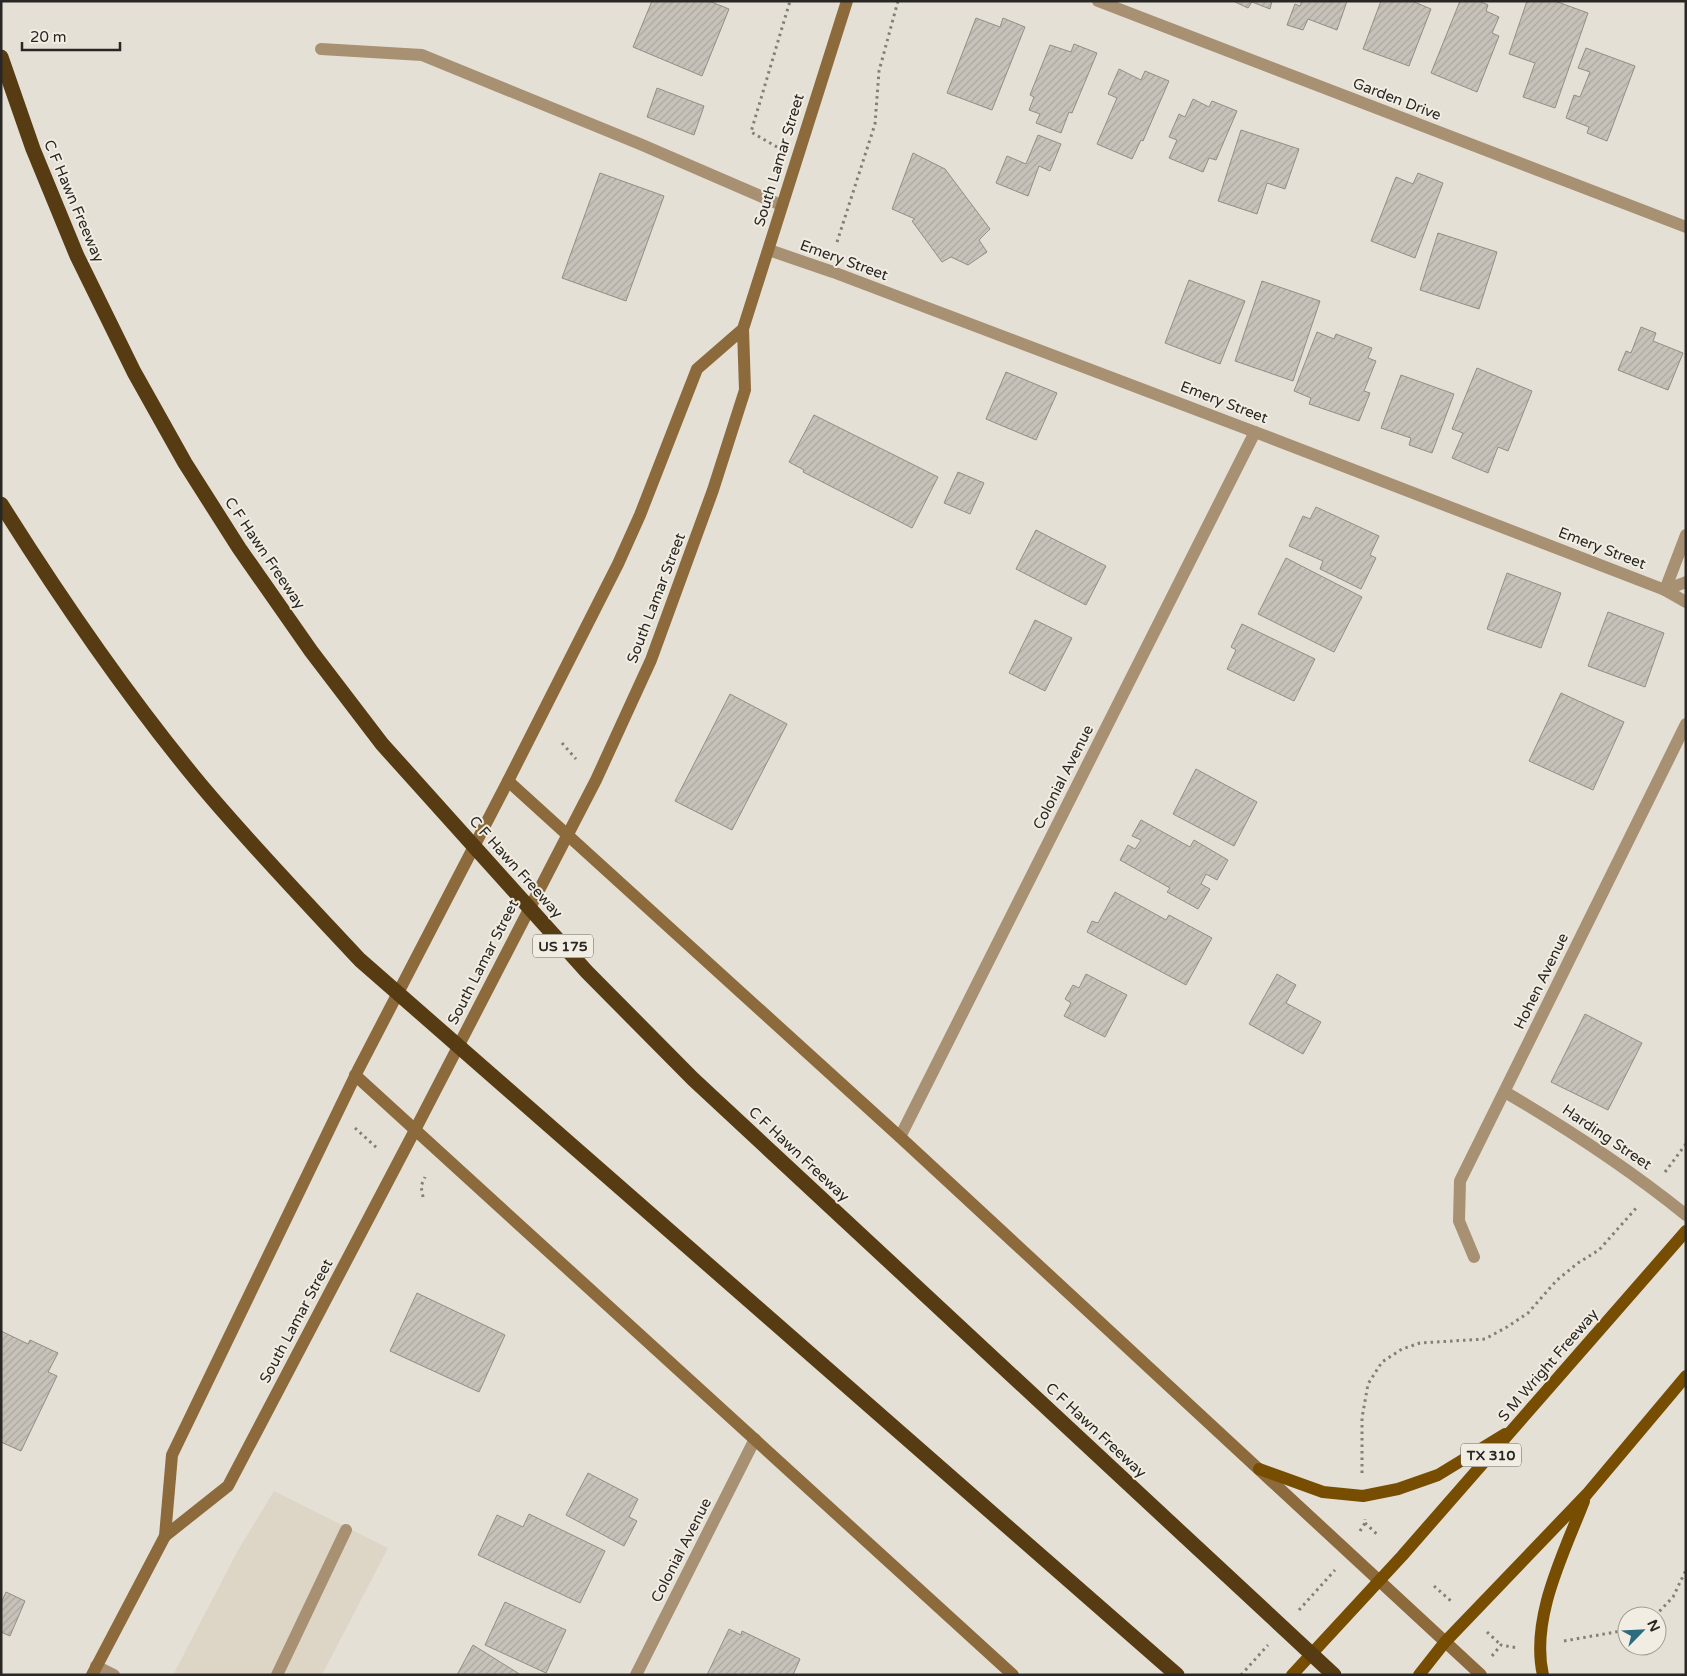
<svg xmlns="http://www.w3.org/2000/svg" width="1687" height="1676" viewBox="0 0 1687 1676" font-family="'Varela Round',sans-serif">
<defs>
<pattern id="building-hatch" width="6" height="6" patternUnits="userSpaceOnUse" patternTransform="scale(1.25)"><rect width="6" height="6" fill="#c7c2b9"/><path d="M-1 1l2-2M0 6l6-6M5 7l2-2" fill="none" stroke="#aba79f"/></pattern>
</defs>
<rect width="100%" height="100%" fill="#e5e0d6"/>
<path fill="#ddd5c5" d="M 274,1491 L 388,1548 L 322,1675 L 173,1675 L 237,1552 Z"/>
<g fill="url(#building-hatch)" stroke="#928e85">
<path d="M 652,1 L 709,1 L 729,9 L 702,76 L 633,47 Z"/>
<path d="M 1233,1 L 1272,1 L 1270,9 L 1252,2 L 1248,8 Z"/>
<path d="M 1302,1 L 1347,1 L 1337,30 L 1308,19 L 1303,30 L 1287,25 L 1295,4 L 1300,6 Z"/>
<path d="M 1381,1 L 1412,1 L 1431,9 L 1409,66 L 1363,49 Z"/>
<path d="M 1460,1 L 1479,1 L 1488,5 L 1486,11 L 1499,17 L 1492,33 L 1499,36 L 1477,92 L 1431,73 Z"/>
<path d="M 1527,1 L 1555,1 L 1588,13 L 1555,108 L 1523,97 L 1535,63 L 1509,54 Z"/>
<path d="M 976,18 L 1000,27 L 1003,18 L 1025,27 L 992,110 L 947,93 Z"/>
<path d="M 1074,44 L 1097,53 L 1072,113 L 1069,112 L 1061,133 L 1036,123 L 1040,114 L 1029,110 L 1034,97 L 1030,95 L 1050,45 L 1071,52 Z"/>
<path d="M 1586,48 L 1635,66 L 1607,141 L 1587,133 L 1589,127 L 1566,118 L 1574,95 L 1580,97 L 1590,72 L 1578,68 Z"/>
<path d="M 1119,69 L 1141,80 L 1145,71 L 1169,81 L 1143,141 L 1141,140 L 1132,159 L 1097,144 L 1117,98 L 1108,94 Z"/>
<path d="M 657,88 L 704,106 L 694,135 L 647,117 Z"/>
<path d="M 1193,99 L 1209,107 L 1212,101 L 1237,111 L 1216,160 L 1209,158 L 1203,172 L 1169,158 L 1177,140 L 1169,137 L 1179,114 L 1185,117 Z"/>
<path d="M 1241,130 L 1299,149 L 1285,189 L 1267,183 L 1257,214 L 1218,201 Z"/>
<path d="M 1038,135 L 1061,144 L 1050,171 L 1039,166 L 1028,196 L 996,183 L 1007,156 L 1026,164 Z"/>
<path d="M 913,153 L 945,169 L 990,229 L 979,240 L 987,252 L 968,265 L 951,257 L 942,262 L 912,221 L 915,219 L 892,209 Z"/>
<path d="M 600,173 L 664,196 L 626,301 L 562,278 Z"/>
<path d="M 1418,173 L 1443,183 L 1415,258 L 1371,241 L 1396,177 L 1413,184 Z"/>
<path d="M 1438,233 L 1497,252 L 1479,309 L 1420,290 Z"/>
<path d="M 1189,280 L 1245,301 L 1220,364 L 1165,343 Z"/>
<path d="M 1262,281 L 1320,301 L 1293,381 L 1235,361 Z"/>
<path d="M 1641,327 L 1656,333 L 1653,341 L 1683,353 L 1668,390 L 1618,370 L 1626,351 L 1631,353 Z"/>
<path d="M 1317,332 L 1334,339 L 1336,334 L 1372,348 L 1368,358 L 1376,361 L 1364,391 L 1370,393 L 1359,421 L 1309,404 L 1311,398 L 1294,391 Z"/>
<path d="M 1477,368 L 1532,391 L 1508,451 L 1498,447 L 1488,473 L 1452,458 L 1463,433 L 1452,429 Z"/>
<path d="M 1006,372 L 1057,393 L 1036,440 L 986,419 Z"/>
<path d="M 1401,375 L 1454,394 L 1432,453 L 1409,445 L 1411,438 L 1381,428 Z"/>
<path d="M 814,415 L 938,477 L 912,528 L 803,472 L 804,470 L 789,462 Z"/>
<path d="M 958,472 L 984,483 L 970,514 L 944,503 Z"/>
<path d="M 1316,507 L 1379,536 L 1370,555 L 1376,558 L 1361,589 L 1320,569 L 1323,561 L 1289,546 L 1303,516 L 1310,519 Z"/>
<path d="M 1036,530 L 1106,566 L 1086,605 L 1016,569 Z"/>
<path d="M 1286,558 L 1362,597 L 1334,652 L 1258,614 Z"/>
<path d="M 1507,573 L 1561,593 L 1541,648 L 1487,629 Z"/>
<path d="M 1608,612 L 1664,633 L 1645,687 L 1588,666 Z"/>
<path d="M 1035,620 L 1072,638 L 1045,691 L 1009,673 Z"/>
<path d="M 1242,624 L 1315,659 L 1294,701 L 1227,669 L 1236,650 L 1231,647 Z"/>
<path d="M 1561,693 L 1624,722 L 1593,790 L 1529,761 Z"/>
<path d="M 730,694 L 787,724 L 732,830 L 675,801 Z"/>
<path d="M 1196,769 L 1257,802 L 1234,846 L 1173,814 Z"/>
<path d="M 1141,820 L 1190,847 L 1194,840 L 1228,860 L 1217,880 L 1206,874 L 1201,884 L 1210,889 L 1198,909 L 1167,892 L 1170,888 L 1120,860 L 1128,845 L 1135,849 L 1141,840 L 1132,836 Z"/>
<path d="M 1115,892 L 1166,920 L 1169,915 L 1212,938 L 1186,985 L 1087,932 L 1092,921 L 1098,923 Z"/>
<path d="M 1086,974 L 1127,995 L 1105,1037 L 1064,1016 L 1071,1003 L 1065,999 L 1073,985 L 1079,988 Z"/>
<path d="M 1277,974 L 1296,985 L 1286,1003 L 1321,1022 L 1303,1054 L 1249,1024 Z"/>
<path d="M 1585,1014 L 1642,1043 L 1608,1110 L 1551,1082 Z"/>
<path d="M 417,1293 L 505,1335 L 479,1392 L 390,1351 Z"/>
<path d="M 1,1331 L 28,1344 L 30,1340 L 58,1353 L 48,1372 L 57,1376 L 21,1451 L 1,1442 Z"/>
<path d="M 588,1473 L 638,1499 L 629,1517 L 637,1521 L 624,1546 L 566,1515 Z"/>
<path d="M 529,1514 L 605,1551 L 580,1603 L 478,1555 L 497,1515 L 523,1527 Z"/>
<path d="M 6,1592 L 25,1601 L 10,1636 L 1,1632 L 1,1603 Z"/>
<path d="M 505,1602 L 566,1630 L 546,1673 L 485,1645 Z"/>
<path d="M 729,1629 L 741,1635 L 742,1631 L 800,1659 L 793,1675 L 707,1675 Z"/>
<path d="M 473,1645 L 521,1675 L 457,1675 Z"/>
</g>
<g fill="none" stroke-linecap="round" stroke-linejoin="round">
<g stroke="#827f78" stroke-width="3" stroke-dasharray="2.5 4" stroke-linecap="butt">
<path d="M 777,147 L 751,132 L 790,1"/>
<path d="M 837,242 L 875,124 L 879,71 L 898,1"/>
<path d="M 562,743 L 576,759"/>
<path d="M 355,1128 L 378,1149"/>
<path d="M 1665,1172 L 1686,1144"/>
<path d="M 423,1197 L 421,1186 L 425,1177"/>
<path d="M 1362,1473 L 1362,1418 L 1368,1384 L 1382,1362 L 1402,1349 L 1420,1343 L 1485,1339 L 1507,1327 L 1528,1313 L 1557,1280 L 1578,1263 L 1599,1250 L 1638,1206"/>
<path d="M 1365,1523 L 1379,1536"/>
<path d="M 1360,1531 L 1365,1523 L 1365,1519"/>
<path d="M 1434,1586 L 1451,1601"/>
<path d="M 1299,1610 L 1335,1570"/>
<path d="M 1655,1616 L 1673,1597 L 1686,1570"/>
<path d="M 1487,1632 L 1501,1645"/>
<path d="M 1564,1641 L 1627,1630"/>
<path d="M 1492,1656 L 1501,1645 L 1518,1648"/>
<path d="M 1241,1675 L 1268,1645"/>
</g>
<g stroke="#a89172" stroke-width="12">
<path d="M 321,49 L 422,55 L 640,144 L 781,205"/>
<path d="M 1665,590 L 1686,582"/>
<path d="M 96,1666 L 114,1675"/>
<path d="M 277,1675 L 346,1530"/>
</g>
<g stroke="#a89172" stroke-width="12">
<path d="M 1098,1 L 1686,227"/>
<path d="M 769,250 L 833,272 L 1255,432 L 1665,590 L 1686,602"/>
<path d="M 1665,590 L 1686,535"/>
<path d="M 1505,1092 C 1568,1129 1629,1169 1686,1215"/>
<path d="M 900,1137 L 1255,432"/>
<path d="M 1474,1257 L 1459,1221 L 1460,1181 L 1686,724"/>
<path d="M 636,1675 L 755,1439"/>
</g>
<g stroke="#8c6a3b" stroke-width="12">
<path d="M 743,329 L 697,369 L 640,515 L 618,564 L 508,781 L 358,1070 L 172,1455 L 165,1536 L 228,1486 L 415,1130 L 596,780 L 651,660 L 713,490 L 745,390 L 743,329 L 847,1"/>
<path d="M 508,781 L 900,1137 L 1481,1675"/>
<path d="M 355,1075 L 1013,1675"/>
<path d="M 92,1675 L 165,1536"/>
</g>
<g stroke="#774d01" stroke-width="12">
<path d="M 1259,1469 L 1323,1492 L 1363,1496 L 1398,1489 L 1438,1475 L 1505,1434"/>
<path d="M 1292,1675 L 1402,1556 L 1686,1231"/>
<path d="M 1419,1675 L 1445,1642 L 1587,1494 L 1686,1376"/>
<path d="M 1543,1675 C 1530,1618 1564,1553 1584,1501"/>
</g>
<g stroke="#573b12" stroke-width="15">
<path d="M 1,57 L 33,149 L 77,256 L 134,372 L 185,463 L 239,548 L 311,651 L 382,744 L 587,972 L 693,1079 L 1334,1675"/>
<path d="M 1,504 C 62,601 127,696 200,784 C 251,845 306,902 360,960 L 1177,1675"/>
</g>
</g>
<g text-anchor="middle" stroke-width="4" stroke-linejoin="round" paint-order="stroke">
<g fill="#f2ede3" stroke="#65625d" stroke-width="1">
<rect x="533" y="934.5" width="60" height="23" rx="4"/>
<rect x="1461" y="1443.5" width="60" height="23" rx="4"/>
</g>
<g font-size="14" font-weight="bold" fill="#292723">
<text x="563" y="951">US 175</text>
<text x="1491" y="1460">TX 310</text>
</g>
<g font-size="15" fill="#292723" stroke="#f2ede3">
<text transform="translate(1397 99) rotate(21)" y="5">Garden Drive</text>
<text transform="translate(779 160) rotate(-73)" y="5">South Lamar Street</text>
<text transform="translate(74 201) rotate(67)" y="5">C F Hawn Freeway</text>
<text transform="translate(844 260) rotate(20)" y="5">Emery Street</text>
<text transform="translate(1224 402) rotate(21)" y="5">Emery Street</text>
<text transform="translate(1602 548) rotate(21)" y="5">Emery Street</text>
<text transform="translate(265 553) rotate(56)" y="5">C F Hawn Freeway</text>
<text transform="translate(656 598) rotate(-69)" y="5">South Lamar Street</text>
<text transform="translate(1063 777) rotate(-63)" y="5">Colonial Avenue</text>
<text transform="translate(516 867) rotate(48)" y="5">C F Hawn Freeway</text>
<text transform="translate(483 962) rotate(-63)" y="5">South Lamar Street</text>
<text transform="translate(1541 981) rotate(-64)" y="5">Hohen Avenue</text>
<text transform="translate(1607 1137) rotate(34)" y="5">Harding Street</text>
<text transform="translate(799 1154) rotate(43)" y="5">C F Hawn Freeway</text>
<text transform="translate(296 1321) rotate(-62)" y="5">South Lamar Street</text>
<text transform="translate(1548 1365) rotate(-49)" y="5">S M Wright Freeway</text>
<text transform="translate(1096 1430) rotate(43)" y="5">C F Hawn Freeway</text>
<text transform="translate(681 1550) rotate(-63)" y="5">Colonial Avenue</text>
</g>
</g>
<rect width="1687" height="1676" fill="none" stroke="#292723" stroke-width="5"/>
<g transform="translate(1642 1631) rotate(66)"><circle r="24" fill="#f2ede3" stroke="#a29e96"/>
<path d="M0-4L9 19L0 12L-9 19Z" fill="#2b6c7f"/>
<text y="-8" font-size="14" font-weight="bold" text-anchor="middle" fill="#292723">N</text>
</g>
<path d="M22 42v8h98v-8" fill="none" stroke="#292723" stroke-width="2.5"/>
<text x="30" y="42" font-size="15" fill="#292723" stroke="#f2ede3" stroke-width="4" paint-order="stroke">20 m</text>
</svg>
